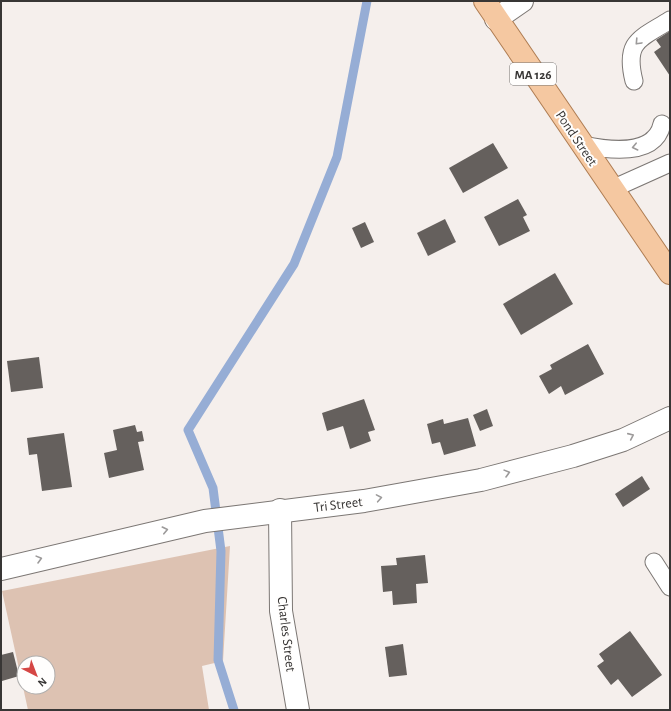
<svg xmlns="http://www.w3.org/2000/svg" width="671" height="711" viewBox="0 0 671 711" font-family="'Alegreya Sans',sans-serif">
<rect width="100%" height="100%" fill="#f5efec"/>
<path fill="#ddc2b2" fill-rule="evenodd" d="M 230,546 L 223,661 L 202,666 L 209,710 L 28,710 L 2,591 ZM 24,663 L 48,663 L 48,687 L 24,687 Z"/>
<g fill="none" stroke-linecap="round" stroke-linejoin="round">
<path stroke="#96add5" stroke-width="9" d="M 234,710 L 218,660 L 221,551 L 213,488 L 188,430 L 294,264 L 337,157 L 367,1"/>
</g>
<g fill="#65605d">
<path d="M 670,31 L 670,76 L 654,52 L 661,47 L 656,40 Z"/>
<path d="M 493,143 L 508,168 L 463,193 L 449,168 Z"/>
<path d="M 518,199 L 527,215 L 523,217 L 530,231 L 499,246 L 484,217 Z"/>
<path d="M 445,219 L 456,242 L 428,256 L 417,233 Z"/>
<path d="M 365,222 L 374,242 L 361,248 L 352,228 Z"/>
<path d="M 555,273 L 573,304 L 521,335 L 503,304 Z"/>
<path d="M 588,344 L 604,374 L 565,395 L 561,386 L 549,394 L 539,376 L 552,369 L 550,365 Z"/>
<path d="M 39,357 L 43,388 L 11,392 L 7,361 Z"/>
<path d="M 364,399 L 375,430 L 368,432 L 371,441 L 350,449 L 343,426 L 327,431 L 322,413 Z"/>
<path d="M 487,409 L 493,426 L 480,431 L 473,415 Z"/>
<path d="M 468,418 L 476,446 L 444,455 L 440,442 L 432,444 L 427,424 L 443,419 L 444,424 Z"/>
<path d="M 135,425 L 137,432 L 142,431 L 144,441 L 138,442 L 144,470 L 109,478 L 104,453 L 117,450 L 113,430 Z"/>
<path d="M 64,433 L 72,487 L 42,491 L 37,454 L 29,455 L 27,438 Z"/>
<path d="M 642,476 L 650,489 L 623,507 L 615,494 Z"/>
<path d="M 425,555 L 428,583 L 416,584 L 417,603 L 393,605 L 392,591 L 383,592 L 381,566 L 397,565 L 396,558 Z"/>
<path d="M 630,631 L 662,675 L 632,697 L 618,679 L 611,685 L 597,666 L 604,661 L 599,654 Z"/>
<path d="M 403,644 L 407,675 L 389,677 L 385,647 Z"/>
<path d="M 13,652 L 19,676 L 2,681 L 1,655 Z"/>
</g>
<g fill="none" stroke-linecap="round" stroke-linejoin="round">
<g stroke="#7c7774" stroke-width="19">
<g id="service">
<path d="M 634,81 C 624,41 640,39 670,20"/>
<path d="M 583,145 C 607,150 655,157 662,124"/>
<path d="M 612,189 L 670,163"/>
<path d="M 654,562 L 670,587"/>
</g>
</g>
<g stroke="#7c7774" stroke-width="24">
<g id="minor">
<path d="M 496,19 L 522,1"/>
<path d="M 280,510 L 281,611 L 298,710"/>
<path d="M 1,569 L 205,521 L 364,501 L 481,480 L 573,456 L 623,440 L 670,418"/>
</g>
</g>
<g stroke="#af7d53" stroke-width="24">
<path id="primary" d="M 485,1 L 670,273"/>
</g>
<use href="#service" stroke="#fff" stroke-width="17"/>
<use href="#minor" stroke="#fff" stroke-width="22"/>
<use href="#primary" stroke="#f5c8a1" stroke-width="22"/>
</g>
<defs><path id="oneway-chevron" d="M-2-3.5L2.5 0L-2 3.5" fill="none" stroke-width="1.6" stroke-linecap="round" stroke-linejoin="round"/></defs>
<g stroke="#9c9a9a">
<use href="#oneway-chevron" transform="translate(638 42) rotate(133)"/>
<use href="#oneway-chevron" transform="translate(635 147) rotate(167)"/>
<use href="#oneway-chevron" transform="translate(631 436) rotate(-24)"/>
<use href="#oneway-chevron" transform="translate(507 473) rotate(-15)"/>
<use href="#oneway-chevron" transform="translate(379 498) rotate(-10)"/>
<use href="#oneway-chevron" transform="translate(165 530) rotate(-13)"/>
<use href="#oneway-chevron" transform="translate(39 559) rotate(-15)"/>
</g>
<g text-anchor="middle" stroke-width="4" stroke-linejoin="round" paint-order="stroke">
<rect fill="#fffefd" stroke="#747271" stroke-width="1" x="510" y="63" width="46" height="22" rx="3"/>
<g font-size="13" font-weight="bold" fill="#383635">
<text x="533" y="79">MA 126</text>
</g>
<g font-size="14" fill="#383635" stroke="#fffefd">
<text transform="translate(577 138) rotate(56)" y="5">Pond Street</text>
<text transform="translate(338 504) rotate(-7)" y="5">Tri Street</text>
<text transform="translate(287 634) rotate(83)" y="5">Charles Street</text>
</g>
</g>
<rect width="671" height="711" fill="none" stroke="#383635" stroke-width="4"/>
<g transform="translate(36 675) rotate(138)"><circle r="19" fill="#fffefd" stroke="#afaead"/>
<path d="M0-3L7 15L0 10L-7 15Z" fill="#d54644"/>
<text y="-6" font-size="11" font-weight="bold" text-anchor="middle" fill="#383635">N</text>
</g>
</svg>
